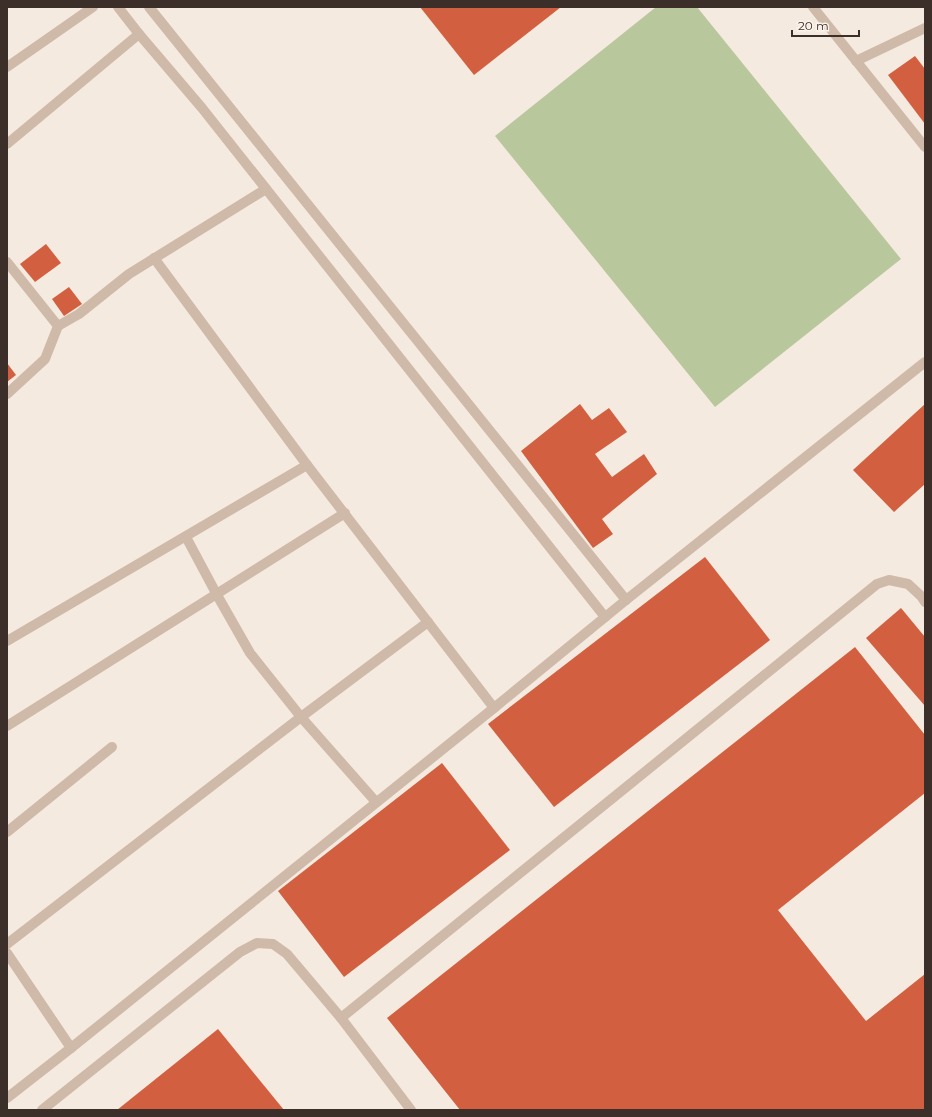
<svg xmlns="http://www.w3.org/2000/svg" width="932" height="1117" viewBox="0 0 932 1117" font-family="Montserrat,sans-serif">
<rect width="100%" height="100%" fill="#f5eadf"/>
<path fill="#b9c79c" d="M 656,7 L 697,7 L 901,259 L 715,407 L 495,136 Z"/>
<g fill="#d26040">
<path d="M 420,7 L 561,7 L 474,75 Z"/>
<path d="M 915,56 L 925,69 L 925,124 L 888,75 Z"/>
<path d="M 46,244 L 61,263 L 35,282 L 20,264 Z"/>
<path d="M 69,287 L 82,304 L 64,316 L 52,299 Z"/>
<path d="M 7,363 L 16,375 L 7,382 Z"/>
<path d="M 580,404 L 592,420 L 609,408 L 627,432 L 595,454 L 612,477 L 644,454 L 657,474 L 602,519 L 613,534 L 593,548 L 521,451 Z"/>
<path d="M 925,404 L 925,484 L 894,512 L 853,470 Z"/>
<path d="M 705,557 L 770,640 L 554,807 L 488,724 Z"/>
<path d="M 901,608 L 925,637 L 925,706 L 866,638 Z"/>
<path d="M 855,647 L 925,735 L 925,793 L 778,910 L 866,1021 L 925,974 L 925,1110 L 460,1110 L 387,1018 Z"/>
<path d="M 442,763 L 510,850 L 344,977 L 278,891 Z"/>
<path d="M 218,1029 L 284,1110 L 117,1110 Z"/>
</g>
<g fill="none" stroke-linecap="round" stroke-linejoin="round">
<g stroke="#cfbaa9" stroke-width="10">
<path d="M 149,7 L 626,600"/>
<path d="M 7,67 L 93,7"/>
<path d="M 7,144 L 139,34"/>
<path d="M 154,258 L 307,465 L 494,708"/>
<path d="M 7,262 L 58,326 L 45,359 L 7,394"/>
<path d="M 58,326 L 79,314 L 129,274 L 266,189"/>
<path d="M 186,537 L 217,595 L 250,653 L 301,717 L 376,802"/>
<path d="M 7,641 L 307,465"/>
<path d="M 7,726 L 345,513"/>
<path d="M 7,832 L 112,747"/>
<path d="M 7,944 L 301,717 L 428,622"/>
<path d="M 7,953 L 71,1048"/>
<path d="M 42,1110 L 240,952 L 257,943 L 273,944 L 287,954 L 341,1018"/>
<path d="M 411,1110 L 341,1018 L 877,584 L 889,580 L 908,584 L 921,596 L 925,602"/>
</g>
<g stroke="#cfbaa9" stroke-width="10">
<path d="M 118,7 L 139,34 L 202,108 L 605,617"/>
<path d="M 813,7 L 925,147"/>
<path d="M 856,61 L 925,28"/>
<path d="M 7,1098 L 71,1048 L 494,708 L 626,600 L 925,362"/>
</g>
</g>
<rect width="932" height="1117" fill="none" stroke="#3c2f29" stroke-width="16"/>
<path d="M792 30v6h67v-6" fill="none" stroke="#3c2f29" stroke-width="2"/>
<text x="798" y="30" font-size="12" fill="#3c2f29" stroke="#fcf4ec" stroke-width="3" paint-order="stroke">20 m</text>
</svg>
